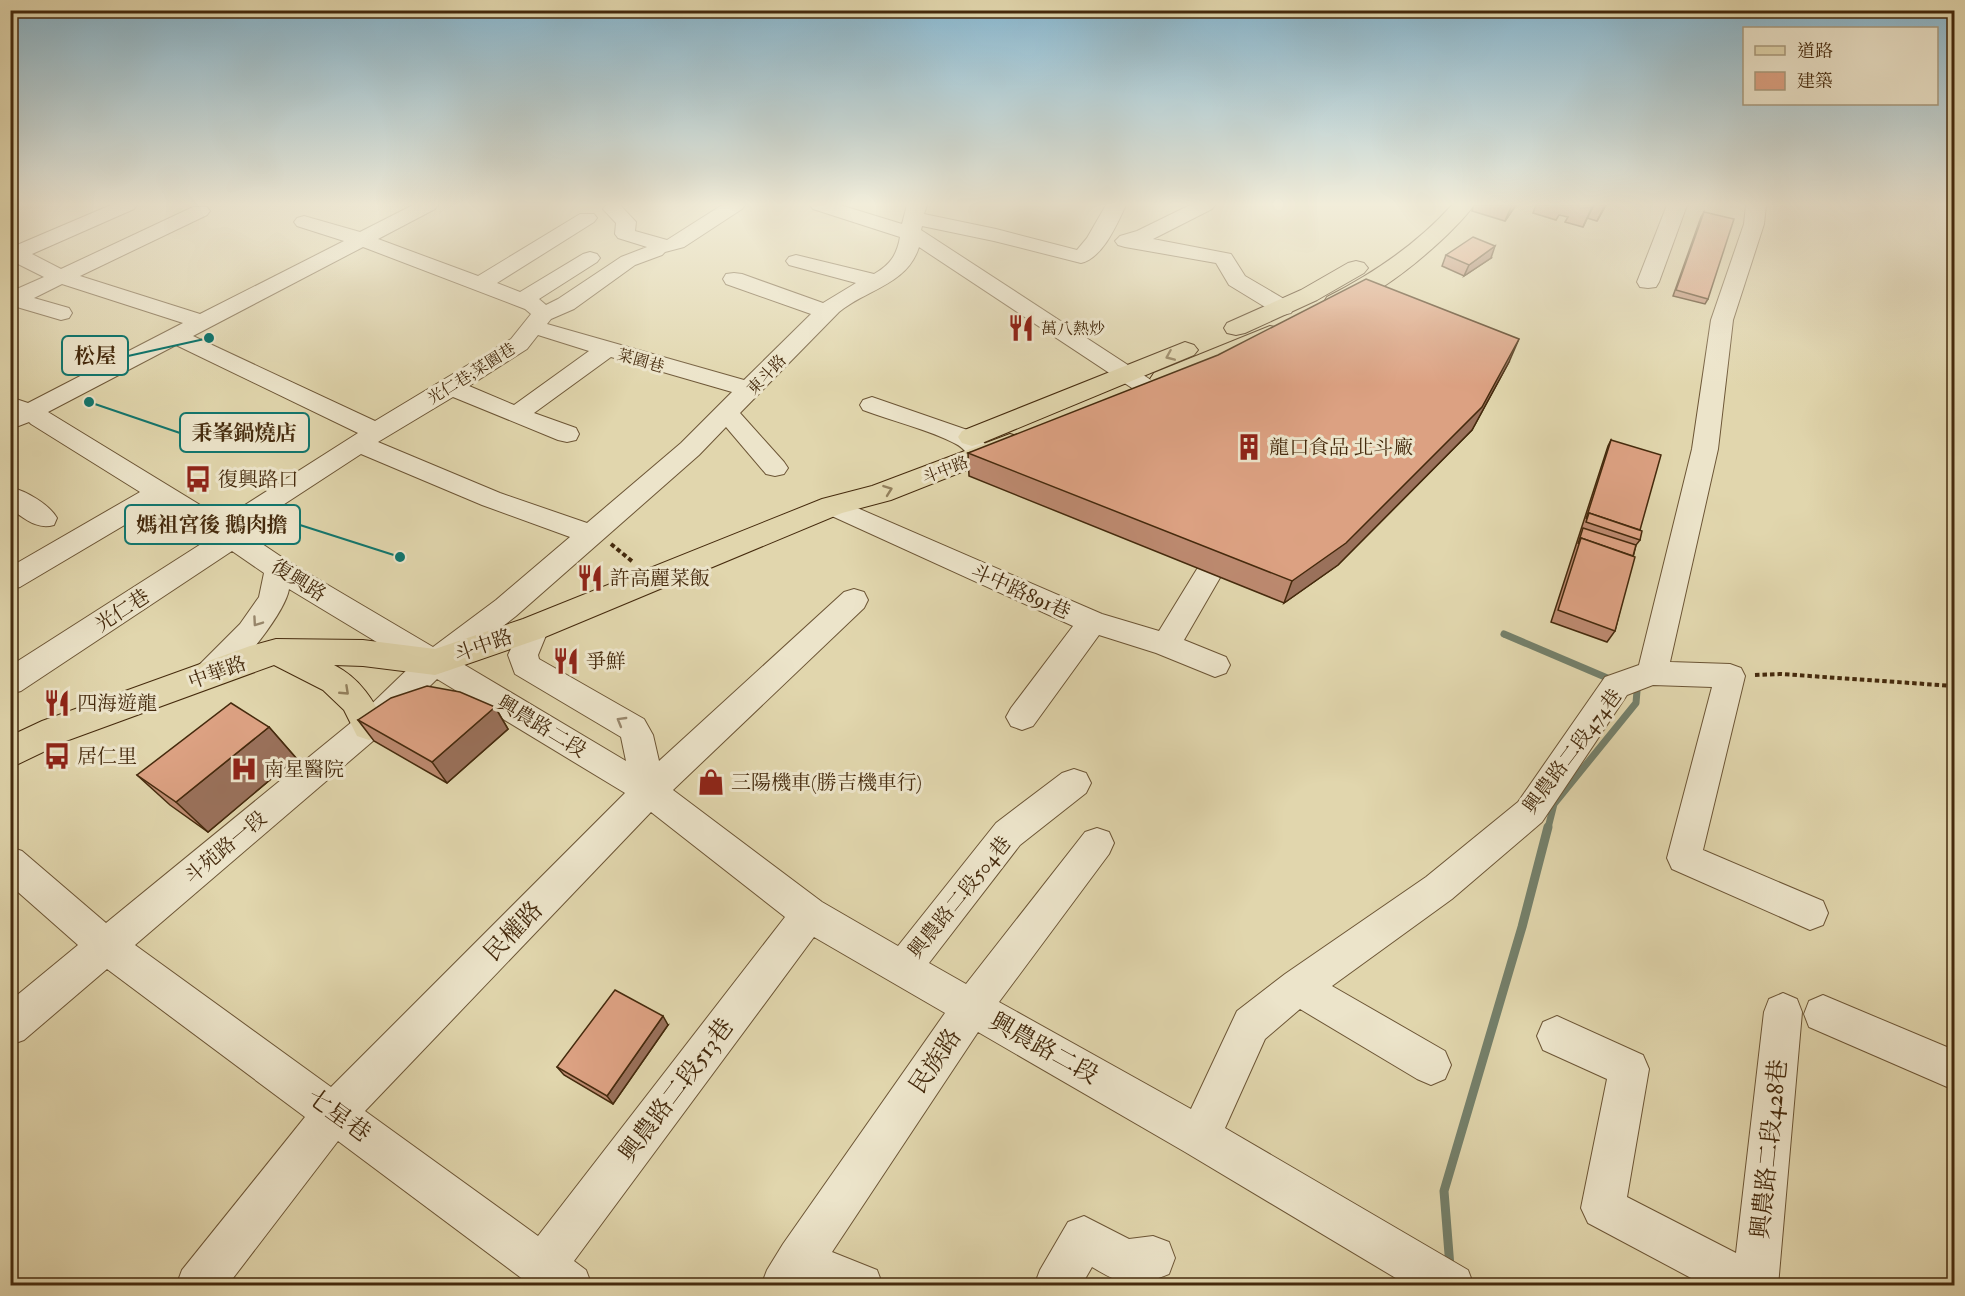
<svg xmlns="http://www.w3.org/2000/svg" width="1965" height="1296" viewBox="0 0 1965 1296" font-family="'IM FELL Double Pica','Noto Serif TC',serif">
<style>
.lines{fill:none;stroke-linecap:round;stroke-linejoin:round}
.stream-far1{stroke:#74806b;stroke-width:7}
.stream{stroke:#74806b;stroke-width:9}
.minor-casing{stroke:#6c5535;stroke-width:2}
.major-casing{stroke:#452a0d;stroke-width:2}
.path{stroke:#452a0d;stroke-width:4;stroke-dasharray:4.5 3;stroke-linecap:butt}
.minor{fill:#ece4ca;fill-rule:evenodd}
.major{fill:#e1d6ad;fill-rule:evenodd}
.wall{fill:#bd8a70;stroke:#452a0d;stroke-width:1.5}
.shaded-wall{fill:#9a715b;stroke:#452a0d;stroke-width:1.5}
.building{fill:#dca182;stroke:#452a0d;stroke-width:1.5}
.oneway{stroke:#93805d}
.oneway2{stroke:#98876c}
.labels{text-anchor:middle;stroke-width:6;stroke-linejoin:round;paint-order:stroke}
.far-poi-label{font-size:16px;fill:#452a0d;stroke:#ece4ca;text-anchor:start}
.far-street-label{font-size:16px;fill:#452a0d;stroke:#ece4ca}
.poi-label{font-size:20px;fill:#452a0d;stroke:#ece4ca;text-anchor:start}
.street-label{font-size:20px;fill:#452a0d;stroke:#ece4ca}
.near-street-label{font-size:24px;fill:#452a0d;stroke:#ece4ca}
.leader{fill:none;stroke:#0f766e;stroke-width:2}
.callout-dot{fill:#0f766e;stroke:#ece4ca;stroke-width:2}
.callout{fill:#ece4ca;stroke:#0f766e;stroke-width:2}
.callout-label{font-size:21px;text-anchor:middle;font-weight:bold;fill:#452a0d}
</style>
<rect width="100%" height="100%" fill="#e1d6ad"/>
<filter id="stains"><feTurbulence type="fractalNoise" baseFrequency=".00333" numOctaves="4"/><feColorMatrix values="0 0 0 0 .2 0 0 0 0 .09 0 0 0 0 .02 0 0 0 .5 -.17"/></filter>
<radialGradient id="worn" r=".72"><stop offset=".6" stop-color="#630" stop-opacity="0"/><stop offset="1" stop-color="#630" stop-opacity=".3"/></radialGradient>
<g class="lines">
<g class="stream-far1">
<polyline points="1504,634 1612,680"/>
<polyline points="1548,828 1554,804 1636,703 1637,691 1631,688"/>
</g>
<polyline class="stream" points="1450,1267 1444,1191 1522,927 1548,827"/>
<defs>
<g id="minor">
<path d="M111 205H137L134 209 32 254 61 269 193 207H207L210 211 207 215 80 276 200 314 344 241 297 226 294 222 297 218 304 216 360 232 413 205H438L435 209 378 239 478 276 580 214H594L597 218 594 222 497 283 520 292 583 254 590 252 597 254 600 258 597 262 539 299 546 305 558 299 621 257 647 247 618 238 615 234 616 223 603 209 606 205H620L636 222 635 231 667 240 722 205H745L742 209 684 247 665 252 662 255 635 265 574 309 551 319 547 324 744 380 811 314 726 284 723 279 726 274 734 273 742 274 823 303 856 283 789 265 786 261 789 257 796 255 874 274C890 265 897 255 900 237L813 209 810 205H840L902 224 907 205H927L924 214 996 229 1077 250 1087 238 1106 205H1126C1117 224 1103 258 1081 263L994 241 922 226 921 230 1154 382 1158 387 1154 392 1146 394 1138 392 919 247C907 285 867 289 839 312L740 413 784 462 788 468 784 474 775 476 766 474 726 427 699 455 516 616 458 661 626 761 621 737 515 674 508 655 524 620 534 617 544 620 549 628 538 655 539 659 644 719 653 735 659 761 844 592 854 589 864 592 868 600 864 608 673 790 822 902 898 946 996 823 1062 773 1074 769 1086 773 1091 783 1086 793 1020 845 929 963 966 984 1085 832 1097 828 1109 832 1114 843 1109 854 999 1002 1191 1109 1237 1011 1285 974 1426 877 1518 802 1605 677 1639 665 1692 449 1711 320 1744 224 1746 205H1766L1764 224 1733 320 1718 449 1670 662 1730 664 1741 668 1745 676 1703 850 1823 901 1828 913 1823 925 1810 930 1672 869 1667 858 1712 687 1653 685 1627 695 1542 822 1452 899 1332 986 1445 1051 1451 1065 1445 1079 1431 1085 1417 1079 1300 1009 1265 1039 1225 1128 1468 1270 1474 1286H1409L1185 1152 978 1032 832 1252 877 1270 883 1286H761L767 1270 783 1244 945 1013 814 937 574 1261 586 1270 592 1286H532L338 1141 227 1286H176L182 1270 305 1117 107 969 24 1040 10 1045V1001L78 945 10 885V847L22 851 106 923 358 717 413 664 289 589C285 613 240 668 220 683 212 688 205 686 197 683L193 675 197 667 240 624 259 597 264 573 232 551 21 691 10 694V666L212 537 160 504 20 587 10 590V567L140 492 31 424 29 422 16 427 10 425V397L28 403 183 323 62 284 34 298 69 308 72 313 69 318 61 320 10 305V292L44 277 10 260V248ZM363 247 525 309 531 314 511 339 375 421 193 336ZM538 335 589 351 514 405 469 386 527 349ZM176 345 358 433 223 519 48 412ZM611 357 732 392 681 443 587 523 500 493 378 442 453 397 558 440 567 442 576 440 579 434 576 428 534 413ZM361 454 482 505 570 537 496 600 433 647 289 562 243 531ZM437 679 625 793 331 1087 135 945 380 735ZM651 812 785 917 538 1236 365 1111Z"/>
<polygon points="1190,205 1215,205 1212,209 1153,239 1231,254 1245,276 1291,303 1294,308 1291,313 1283,315 1275,313 1229,285 1216,263 1125,247 1118,245 1115,241 1120,236 1137,231"/>
<polygon points="1667,205 1687,205 1659,282 1656,287 1648,288 1640,287 1637,282"/>
<path d="M872 397 976 433 994 455 990 461C967 467 972 452 956 444 930 430 892 421 863 410L860 405 863 400Z"/>
<path d="M10 487C26 491 49 504 57 518L54 525C36 530 25 518 10 509Z"/>
<polygon points="832,497 1102,614 1159,631 1197,569 1207,566 1217,569 1221,576 1184,640 1226,657 1230,665 1226,673 1215,677 1156,653 1099,635 1033,726 1022,730 1011,726 1006,717 1011,708 1073,626 823,512 819,506 823,500"/>
<polygon points="1783,993 1797,999 1802,1012 1778,1286 1706,1286 1588,1223 1581,1208 1607,1079 1543,1050 1537,1036 1543,1022 1557,1016 1643,1055 1649,1069 1627,1197 1736,1253 1764,1012 1769,999"/>
<polygon points="1823,995 1954,1050 1954,1090 1809,1027 1804,1014 1809,1001"/>
<path d="M1084 1216 1129 1239 1153 1236 1169 1242 1175 1258 1169 1274C1134 1288 1123 1286 1092 1267L1081 1286H1034L1040 1270 1068 1222Z"/>
</g>
<g id="major">
<path d="M1452 205H1474C1454 234 1362 316 1327 307L1324 302 1327 297C1374 273 1417 244 1452 205Z"/>
<polygon points="1356,261 1364,263 1368,268 1364,273 1317,300 1245,333 1236,335 1227,333 1224,328 1227,323 1301,290 1348,263"/>
<polygon points="1270,326 1279,328 1282,333 1279,338 1172,385 1163,387 1154,385 1150,379 1154,373"/>
<polygon points="1185,342 1194,345 1198,350 1194,355 982,443 972,446 962,443 958,437 962,431"/>
<path d="M1010 434 1020 437 1024 443 1020 449 891 500 842 513 545 637 447 671 435 675 363 666 334 665C361 679 373 700 387 726L381 736 369 740 357 736 344 710 323 690 274 665 66 741 10 768V736L42 721 250 646 276 639 363 640 435 649 523 619 822 499 872 486Z"/>
</g>
</defs>
<use href="#minor" class="minor-casing"/>
<use href="#major" class="major-casing"/>
<g class="path">
<polyline points="611,544 633,562"/>
<polyline points="1755,675 1781,674 1954,686"/>
</g>
<use href="#minor" class="minor"/>
<use href="#major" class="major"/>
</g>
<g class="wall">
<polygon points="1474,205 1516,205 1505,221 1472,211"/>
<polygon points="1536,205 1606,205 1597,221 1587,218 1583,227 1565,222 1568,217 1559,215 1556,220 1533,213"/>
<polygon points="1704,212 1708,299 1705,304 1673,296 1701,217"/>
<polygon points="1446,255 1491,258 1464,276 1442,266"/>
<polygon points="1509,362 1472,430 1338,565 1284,603 969,476 968,453"/>
<polygon points="1611,440 1640,530 1640,540 1636,545 1615,631 1607,642 1551,622 1608,446"/>
<polygon points="495,707 508,729 447,783 374,741 358,720"/>
<polygon points="269,727 296,758 208,832 170,805 137,775"/>
<polygon points="668,1025 613,1104 564,1075 557,1067"/>
</g>
<g class="shaded-wall">
<polygon points="1512,205 1516,205 1505,221"/>
<polygon points="1593,205 1594,205 1583,227"/>
<polygon points="1605,205 1606,205 1597,221"/>
<polygon points="1495,246 1491,258 1464,276 1469,265"/>
<polygon points="1519,339 1509,362 1472,430 1338,565 1284,603 1292,581"/>
<polygon points="495,707 508,729 447,783 432,762"/>
<polygon points="269,727 296,758 208,832 176,802"/>
<polygon points="663,1016 668,1025 613,1104 607,1096"/>
</g>
<g class="building">
<polygon points="1704,212 1734,219 1708,299 1676,290"/>
<polygon points="1473,237 1495,246 1469,265 1446,255"/>
<polygon points="1366,279 1519,339 1482,407 1346,543 1292,581 968,453 1218,355"/>
<polygon points="1611,440 1661,455 1640,530 1589,513 1586,519"/>
<polygon points="1589,513 1642,531 1640,540 1586,522"/>
<polygon points="1583,528 1636,545 1633,556 1581,538 1578,544"/>
<polygon points="1581,538 1635,557 1615,631 1558,610"/>
<polygon points="427,686 460,692 495,707 432,762 358,720 391,698"/>
<polygon points="231,703 269,727 176,802 137,775"/>
<polygon points="615,990 663,1016 607,1096 557,1067"/>
</g>
<defs><path id="oneway-chevron" d="M-2-3.5L2.5 0L-2 3.5" fill="none" stroke-width="1.6" stroke-linecap="round" stroke-linejoin="round" transform="scale(1.5)"/></defs>
<g class="oneway">
<use href="#oneway-chevron" transform="translate(1170 356) rotate(157)"/>
<use href="#oneway-chevron" transform="translate(888 490) rotate(-20)"/>
<use href="#oneway-chevron" transform="translate(345 691) rotate(43)"/>
</g>
<g class="oneway2">
<use href="#oneway-chevron" transform="translate(257 622) rotate(125)"/>
<use href="#oneway-chevron" transform="translate(621 721) rotate(-150)"/>
</g>
<linearGradient id="sky" x2="0" y2="1"><stop stop-color="#86b6cf"/><stop offset="0.53" stop-color="#f2edda"/><stop offset="1" stop-color="#f2edda" stop-opacity="0"/></linearGradient>
<rect width="1965" height="386" fill="url(#sky)"/>
<defs>
<symbol id="restaurant-bare" viewBox="-9 -9 18 18"><path d="M-5-6h1v4h1v-4h1v4h1v-4h1v5L-1.5 .5V6h-2V.5L-5-1ZM5-6V6H3V1.5H1.5Q1.5-4 5-6Z" fill="#8f2418" stroke="#ece4ca" stroke-width="2.5" paint-order="stroke"/></symbol>
<symbol id="building-bare" viewBox="-9 -9 18 18"><path d="M-4-6H4V6H1V3H-1V6H-4ZM-2.5-4.3h1.7v1.8h-1.7ZM.8-4.3h1.7v1.8H.8ZM-2.5-1h1.7V.8h-1.7ZM.8-1h1.7V.8H.8Z" fill="#8f2418" stroke="#ece4ca" stroke-width="2.5" paint-order="stroke"/></symbol>
<symbol id="bus-bare" viewBox="-9 -9 18 18"><path d="M-5-6H5V4H4V6H2V4H-2V6H-4V4H-5ZM-3.5-4V0h7V-4ZM-3.5 1.2v1.5H-2V1.2ZM2 1.2v1.5H3.5V1.2Z" fill="#8f2418" stroke="#ece4ca" stroke-width="2.5" paint-order="stroke"/></symbol>
<symbol id="hospital-bare" viewBox="-9 -9 18 18"><path d="M-5-5h3v3.5h4V-5h3V5h-3V1.5h-4V5h-3Z" fill="#8f2418" stroke="#ece4ca" stroke-width="2.5" paint-order="stroke"/></symbol>
<symbol id="shop-bare" viewBox="-9 -9 18 18"><path d="M-5-2.5h2.3a2.7 3.5 0 0 1 5.4 0H5L5.5 6h-11ZM-1.5-2.5h3a1.5 2.3 0 0 0-3 0Z" fill="#8f2418" stroke="#ece4ca" stroke-width="2.5" paint-order="stroke"/></symbol>
</defs>
<g fill-rule="evenodd">
<use href="#restaurant-bare" x="1002" y="309" width="38" height="38"/>
<use href="#building-bare" x="1230" y="428" width="38" height="38"/>
<use href="#bus-bare" x="179" y="460" width="38" height="38"/>
<use href="#restaurant-bare" x="571" y="559" width="38" height="38"/>
<use href="#restaurant-bare" x="547" y="642" width="38" height="38"/>
<use href="#restaurant-bare" x="38" y="684" width="38" height="38"/>
<use href="#bus-bare" x="38" y="737" width="38" height="38"/>
<use href="#hospital-bare" x="225" y="750" width="38" height="38"/>
<use href="#shop-bare" x="692" y="763" width="38" height="38"/>
</g>
<g class="labels">
<g class="far-poi-label">
<text x="1041" y="334">萬八熱炒</text>
</g>
<g class="far-street-label">
<text transform="translate(641 360) rotate(16)" y="6">菜園巷</text>
<text transform="translate(471 373) rotate(-32)" y="6">光仁巷;菜園巷</text>
<text transform="translate(766 374) rotate(-46)" y="6">東斗路</text>
<text transform="translate(945 469) rotate(-21)" y="6">斗中路</text>
</g>
<g class="poi-label">
<text x="1269" y="454">龍口食品 北斗廠</text>
<text x="218" y="486">復興路口</text>
<text x="610" y="585">許高麗菜飯</text>
<text x="586" y="668">爭鮮</text>
<text x="77" y="710">四海遊龍</text>
<text x="77" y="763">居仁里</text>
<text x="264" y="776">南星醫院</text>
<text x="731" y="789">三陽機車(勝吉機車行)</text>
</g>
<g class="street-label">
<text transform="translate(299 580) rotate(32)" y="7">復興路</text>
<text transform="translate(1021 591) rotate(24)" y="7">斗中路891巷</text>
<text transform="translate(122 610) rotate(-33)" y="7">光仁巷</text>
<text transform="translate(483 645) rotate(-19)" y="7">斗中路</text>
<text transform="translate(217 672) rotate(-20)" y="7">中華路</text>
<text transform="translate(542 726) rotate(31)" y="7">興農路二段</text>
<text transform="translate(1572 751) rotate(-53)" y="7">興農路二段474巷</text>
<text transform="translate(225 847) rotate(-40)" y="7">斗苑路一段</text>
<text transform="translate(959 897) rotate(-51)" y="7">興農路二段504巷</text>
</g>
<g class="near-street-label">
<text transform="translate(513 931) rotate(-46)" y="8">民權路</text>
<text transform="translate(1044 1048) rotate(29)" y="8">興農路二段</text>
<text transform="translate(935 1061) rotate(-56)" y="8">民族路</text>
<text transform="translate(676 1090) rotate(-53)" y="8">興農路二段513巷</text>
<text transform="translate(339 1115) rotate(36)" y="8">七星巷</text>
<text transform="translate(1769 1149) rotate(-84)" y="8">興農路二段428巷</text>
</g>
</g>
<path class="leader" d="M209 338L128 356M89 402L180 433M400 557L300 525"/>
<g class="callout-dot">
<circle cx="209" cy="338" r="6"/>
<circle cx="89" cy="402" r="6"/>
<circle cx="400" cy="557" r="6"/>
</g>
<g class="callout">
<rect x="62" y="336" width="66" height="39" rx="6"/>
<rect x="180" y="413" width="129" height="39" rx="6"/>
<rect x="125" y="505" width="175" height="39" rx="6"/>
</g>
<g class="callout-label">
<text x="95" y="363">松屋</text>
<text x="244" y="440">秉峯鍋燒店</text>
<text x="212" y="532">媽祖宮後 鵝肉擔</text>
</g>
<rect width="1965" height="1296" fill="none" stroke="#e1d6ad" stroke-width="36"/>
<rect x="12" y="12" width="1941" height="1272" fill="none" stroke="#452a0d" stroke-width="3"/>
<rect x="18" y="18" width="1929" height="1260" fill="none" stroke="#452a0d" stroke-width="1.5"/>
<rect x="1743" y="27" width="195" height="78" fill="#ece4ca" stroke="#a99a7e" stroke-width="1.5"/>
<rect x="1755" y="46" width="30" height="9" fill="#e1d6ad" stroke="#a99a7e" stroke-width="1.5"/>
<text x="1797" y="57" font-size="18" fill="#452a0d">道路</text>
<rect x="1755" y="72" width="30" height="18" fill="#dca182" stroke="#a99a7e" stroke-width="1.5"/>
<text x="1797" y="87" font-size="18" fill="#452a0d">建築</text>
<rect width="100%" height="100%" filter="url(#stains)"/>
<rect width="100%" height="100%" fill="url(#worn)"/>
</svg>
